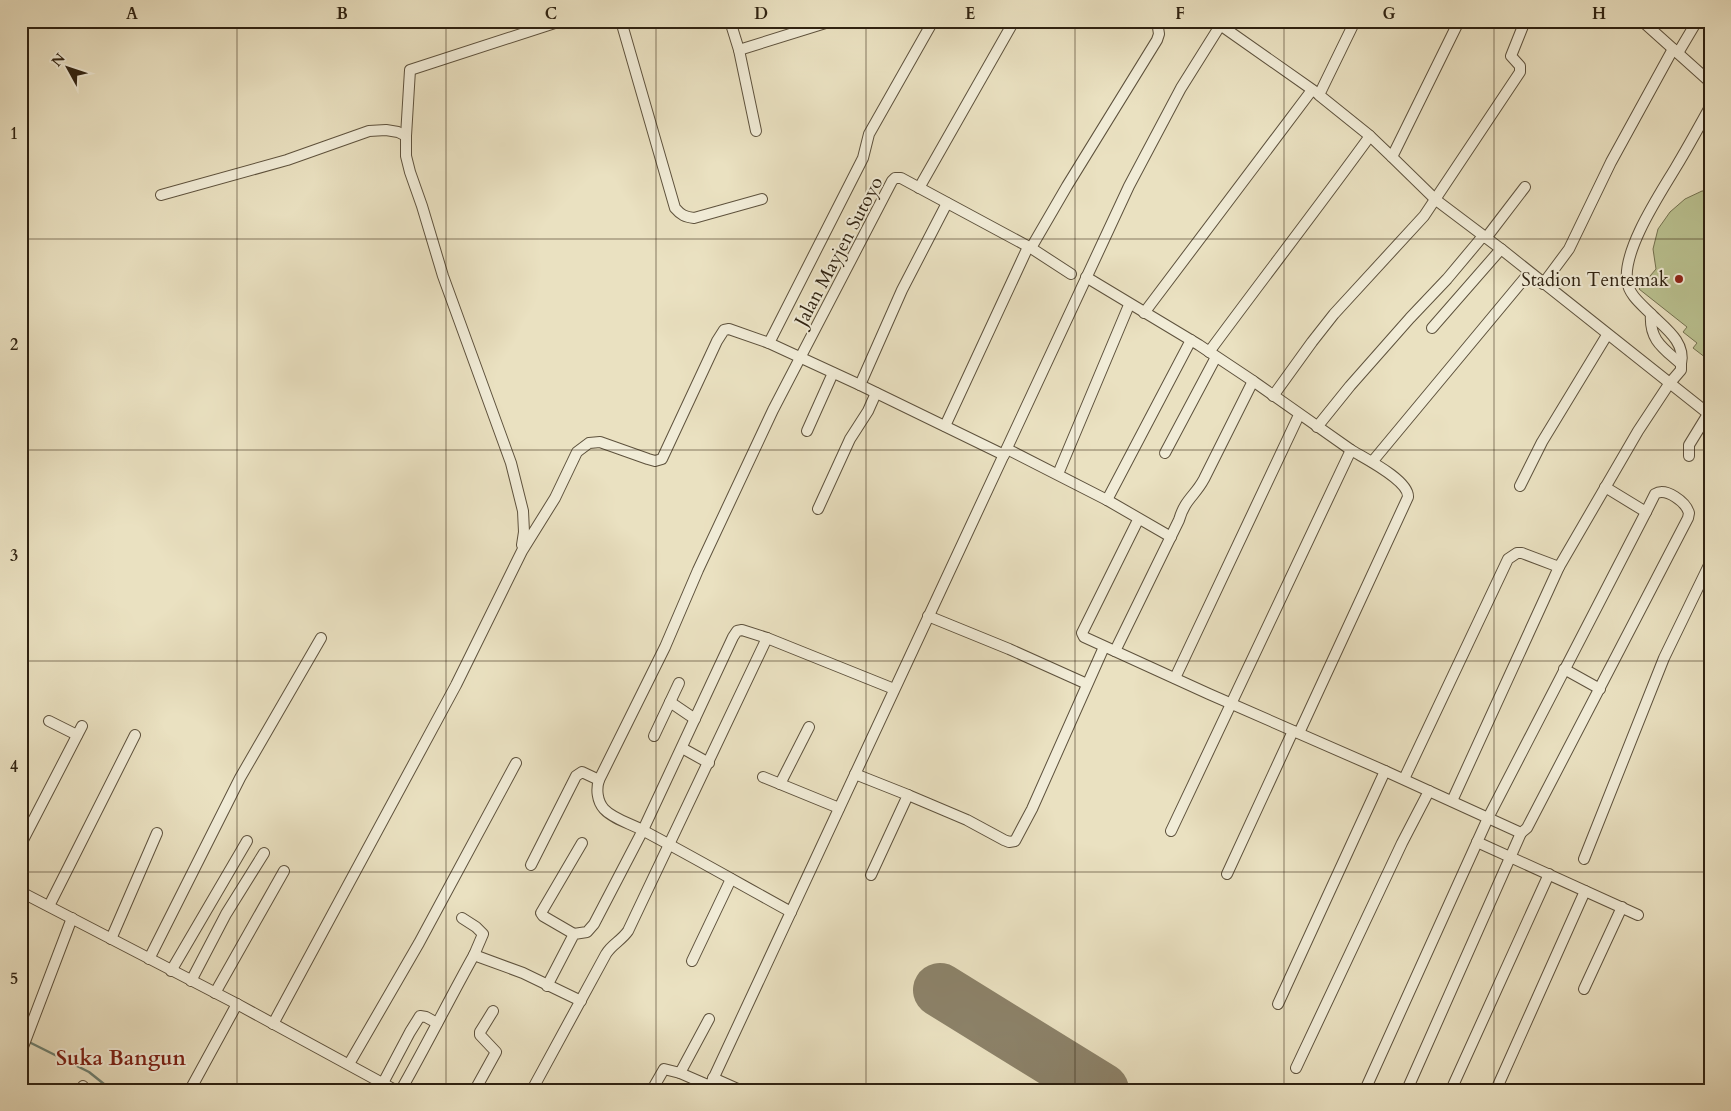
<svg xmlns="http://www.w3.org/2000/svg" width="1731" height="1111" viewBox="0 0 1731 1111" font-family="Cardo,serif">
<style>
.garden{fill:#bac291;stroke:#747251}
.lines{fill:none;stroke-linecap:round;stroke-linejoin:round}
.stream{stroke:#6e8072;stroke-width:2.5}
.runway{stroke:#8c8269;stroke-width:54}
.minor-casing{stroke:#5e523d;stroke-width:12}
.minor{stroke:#f1ecd7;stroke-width:10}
.grid{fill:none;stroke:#2f2211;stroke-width:1;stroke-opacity:0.55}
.poi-dot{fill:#8f2418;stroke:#f1ecd7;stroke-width:2}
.labels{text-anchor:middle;stroke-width:4;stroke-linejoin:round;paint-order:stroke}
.street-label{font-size:19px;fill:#2f2211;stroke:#f1ecd7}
.poi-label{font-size:19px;fill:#2f2211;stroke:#f1ecd7;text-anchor:end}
.quarter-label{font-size:21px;font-weight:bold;fill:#7a1f14;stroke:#f1ecd7}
.neatline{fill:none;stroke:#2f2211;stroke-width:2}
.grid-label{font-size:16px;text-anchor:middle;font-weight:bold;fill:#2f2211}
</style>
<rect width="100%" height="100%" fill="#eae1c1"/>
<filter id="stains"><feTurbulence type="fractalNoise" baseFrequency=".004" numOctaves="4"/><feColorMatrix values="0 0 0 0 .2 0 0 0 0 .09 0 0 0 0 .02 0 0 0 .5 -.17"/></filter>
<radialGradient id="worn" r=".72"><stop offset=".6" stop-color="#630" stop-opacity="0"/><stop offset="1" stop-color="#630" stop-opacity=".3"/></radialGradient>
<polygon class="garden" points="1702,191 1710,191 1710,361 1693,348 1697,343 1683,332 1687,327 1639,289 1656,269 1653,249 1658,229 1670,212 1685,199"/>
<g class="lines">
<polyline class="stream" points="27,1041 89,1072 104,1084 114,1090"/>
<polyline class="runway" points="940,990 1102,1090"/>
<defs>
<g id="minor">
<path d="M621 21 675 208C681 215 685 217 694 218L762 199"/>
<polyline points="730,21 739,50 756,131"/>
<polyline points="1355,21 1319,95 1370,136 1392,157 1459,21"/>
<polyline points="1642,21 1710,82"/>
<polyline points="1216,22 1317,93"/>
<polyline points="739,50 832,21"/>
<polyline points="1678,53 1697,21"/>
<polyline points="1392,157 1436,200 1501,249 1710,415"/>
<polyline points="919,188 1014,21"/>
<polyline points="161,195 287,160 369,131 386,130 398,132 406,136"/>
<polyline points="1486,238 1525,187"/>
<polyline points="1031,248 1067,186 1157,40 1159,34 1157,21"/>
<polyline points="1086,277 1199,345 1253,381 1351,450"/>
<polyline points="1543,284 1569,249 1611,162 1673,49"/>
<polyline points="1144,313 1312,90"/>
<path d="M1651 314C1665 328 1686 342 1681 364"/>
<polyline points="1432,328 1501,249"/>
<polyline points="769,343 863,158 869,134 933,21"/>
<path d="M1209 352C1262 280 1317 209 1370 136"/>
<polyline points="860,385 902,290 947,203"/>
<polyline points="1273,396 1312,342 1334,314 1424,216 1520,72 1520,66 1511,56 1525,21"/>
<polyline points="945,426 1028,247"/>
<polyline points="1317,427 1350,386 1410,318 1447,279 1483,236"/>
<polyline points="807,431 833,373"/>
<polyline points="1007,449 1107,500 1171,537"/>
<polyline points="1165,453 1216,357"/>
<polyline points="1689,456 1689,445 1708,414"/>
<polyline points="1372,462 1529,273"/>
<polyline points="1058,474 1129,305"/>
<polyline points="1520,486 1542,442 1607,335"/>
<polyline points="1107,500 1191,340"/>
<polyline points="818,509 850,439 868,411 876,393"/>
<path d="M1138 520 1082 633 1084 637 1209 694 1385 771 1521 833 1527 828 1688 518 1689 513C1686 502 1666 487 1655 494L1646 512"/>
<polyline points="522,545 524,532 523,511 511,463 443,276 422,206 410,172 406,156 406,136 410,70 561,21"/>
<polyline points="928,616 1009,649 1087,684"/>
<path d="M1115 651 1179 520C1185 499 1195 496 1204 479L1253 381"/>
<polyline points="1564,669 1600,689"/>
<polyline points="1175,678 1299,415"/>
<polyline points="670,702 695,719"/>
<polyline points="49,721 77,735"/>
<polyline points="654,736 679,683"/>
<polyline points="682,748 709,763"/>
<polyline points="855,774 908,795 871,875"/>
<polyline points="763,777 839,808"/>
<polyline points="1404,779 1508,559 1517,553 1522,553 1559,567"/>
<polyline points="780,784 809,727"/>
<polyline points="908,795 967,820 1004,840 1009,842 1015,841 1032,809 1104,647"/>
<path d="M1452 801 1559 567 1638 431 1669 384 1681 370V364C1663 348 1649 340 1651 314 1641 304 1629 295 1627 281 1623 249 1660 194 1676 167 1688 147 1699 127 1710 107"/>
<path d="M1171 831 1351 450C1364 458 1409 480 1408 497L1299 733"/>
<polyline points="1477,842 1638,915"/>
<polyline points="21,844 82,726"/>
<polyline points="1584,859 1664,658 1710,563"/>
<polyline points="531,865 576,776 582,772 599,780"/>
<polyline points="1227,874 1293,731"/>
<polyline points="21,892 237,1004 395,1090"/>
<polyline points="49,906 135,735"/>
<path d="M791 912C742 885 693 857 644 831 632 824 613 819 604 809 597 801 596 789 599 780L665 647 698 570 773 410 892 181 895 178H901L1031 248 1071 274"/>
<polyline points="462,918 476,927 483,934 474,955"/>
<polyline points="574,934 543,916 541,913 582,843"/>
<polyline points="111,939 157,833"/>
<polyline points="149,959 240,778 321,638"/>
<polyline points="692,961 731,879"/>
<polyline points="171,971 247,841"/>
<polyline points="191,981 226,914 264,853"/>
<polyline points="547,986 574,934 587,932 594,924 643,830 733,637 737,631 742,630 767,638 894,689"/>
<polyline points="1584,989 1622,907"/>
<polyline points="215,993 284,871"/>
<polyline points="1278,1004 1385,771"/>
<polyline points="273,1024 456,685 522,551 555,498 577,452 589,443 600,442 648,459 655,461 662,459 717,341 724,330 729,329 769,343 860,385 1004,455"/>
<polyline points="21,1052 72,918"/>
<polyline points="349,1064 419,943 516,763"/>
<polyline points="1296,1068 1402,843 1429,791"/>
<polyline points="680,1073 710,1086"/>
<polyline points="713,1078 740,1090"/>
<polyline points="383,1083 410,1032 420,1016 426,1017 437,1023"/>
<polyline points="81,1090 83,1086"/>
<polyline points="190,1090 237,1004"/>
<path d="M401 1090C426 1046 449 1000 474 955L523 973 581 1001"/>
<polyline points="475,1090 496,1052 480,1035 480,1032 493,1011"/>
<path d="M532 1090 606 954C612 944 621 941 628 931L767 638"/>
<polyline points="652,1090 664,1069 680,1073 709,1019"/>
<polyline points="708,1090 1129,186 1181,88 1223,21"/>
<polyline points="1365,1090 1488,818 1646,512 1605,487"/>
<polyline points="1407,1090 1521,833"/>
<polyline points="1451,1090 1549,874"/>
<polyline points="1496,1090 1585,891"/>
</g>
</defs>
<use href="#minor" class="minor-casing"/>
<use href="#minor" class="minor"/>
</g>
<path class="grid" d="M237 21V1090M446 21V1090M656 21V1090M866 21V1090M1075 21V1090M1284 21V1090M1494 21V1090M21 239H1710M21 450H1710M21 661H1710M21 872H1710"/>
<circle class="poi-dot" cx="1679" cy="279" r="5"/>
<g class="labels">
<g class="street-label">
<text transform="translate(838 251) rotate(-62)" y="7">Jalan Mayjen Sutoyo</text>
</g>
<g class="poi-label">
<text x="1669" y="286">Stadion Tentemak</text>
</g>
<g class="quarter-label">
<text x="121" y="1065">Suka Bangun</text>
</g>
</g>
<rect width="1731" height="1111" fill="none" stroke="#eae1c1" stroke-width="55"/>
<g transform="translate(68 68) rotate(310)" stroke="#f1ecd7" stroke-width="4" paint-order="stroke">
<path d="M0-4L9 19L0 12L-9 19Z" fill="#2f2211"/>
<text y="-8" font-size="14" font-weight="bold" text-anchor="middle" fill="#2f2211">N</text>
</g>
<rect x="28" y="28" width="1676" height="1056" class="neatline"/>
<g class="grid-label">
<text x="132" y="19">A</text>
<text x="342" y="19">B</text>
<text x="551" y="19">C</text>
<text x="761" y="19">D</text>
<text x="970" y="19">E</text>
<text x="1180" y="19">F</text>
<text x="1389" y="19">G</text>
<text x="1599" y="19">H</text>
<text x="14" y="139">1</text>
<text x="14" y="350">2</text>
<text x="14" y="561">3</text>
<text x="14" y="772">4</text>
<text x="14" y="984">5</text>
</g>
<rect width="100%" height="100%" filter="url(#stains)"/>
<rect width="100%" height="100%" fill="url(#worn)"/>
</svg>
